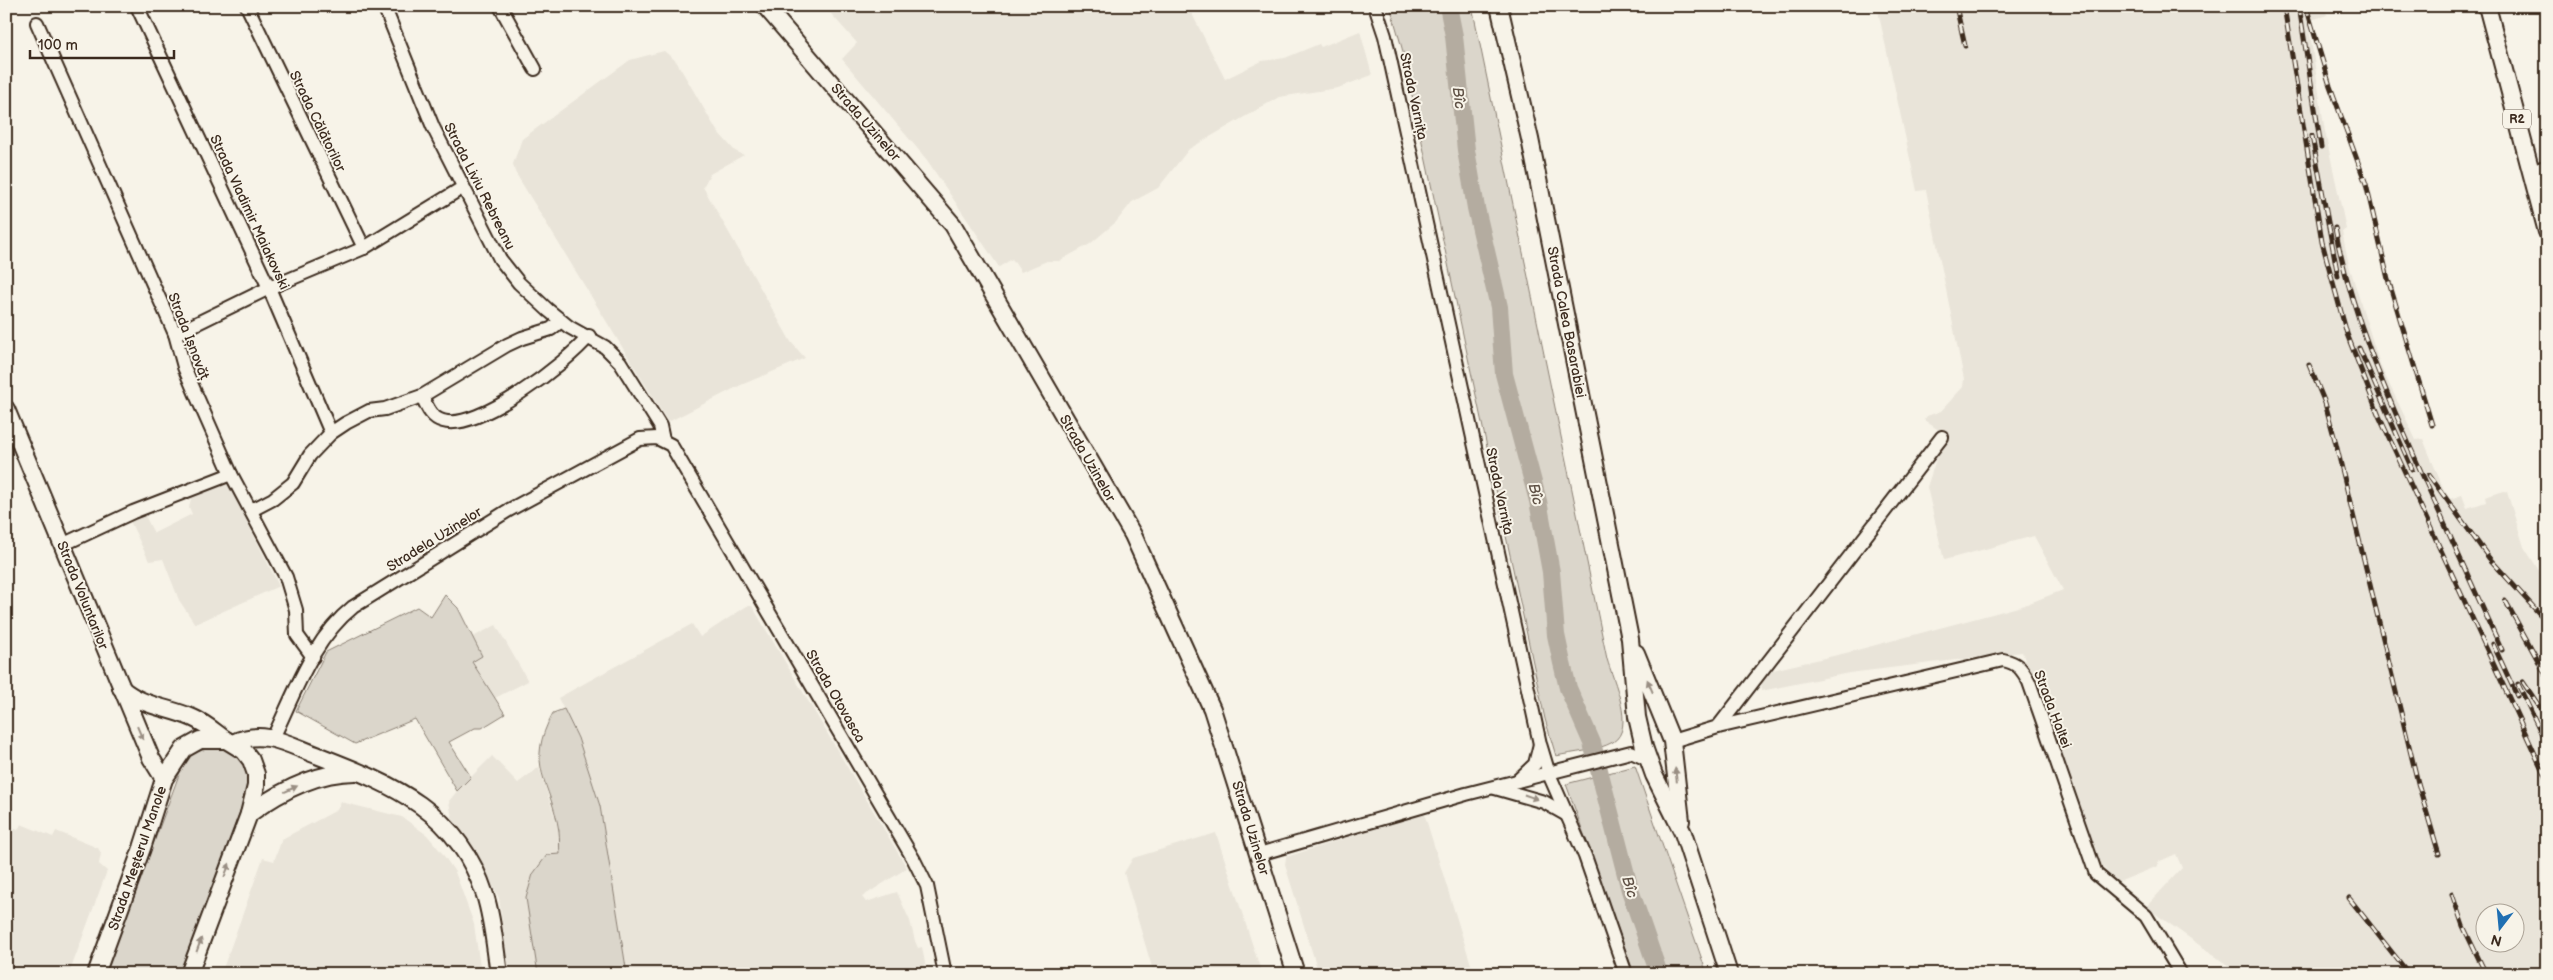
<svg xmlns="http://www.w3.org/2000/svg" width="2553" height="980" viewBox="0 0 2553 980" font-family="'Balsamiq Sans',sans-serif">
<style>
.built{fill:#e9e4d9;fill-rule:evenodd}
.green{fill:#dbd6cb;stroke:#8b8074}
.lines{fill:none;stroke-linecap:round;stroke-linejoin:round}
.river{stroke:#b4aca0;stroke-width:18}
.minor-casing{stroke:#3b2a1e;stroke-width:16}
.major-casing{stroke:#3b2a1e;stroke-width:20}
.minor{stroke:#f7f3e8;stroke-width:12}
.major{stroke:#f7f3e8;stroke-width:16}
.rail-casing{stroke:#3b2a1e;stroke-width:5}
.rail{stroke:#f7f3e8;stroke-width:3;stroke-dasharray:9;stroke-linecap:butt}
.oneway{fill:#998e83}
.labels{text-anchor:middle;stroke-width:4;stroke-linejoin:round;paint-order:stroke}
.shield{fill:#f7f3e8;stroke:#73665b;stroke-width:1}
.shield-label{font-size:12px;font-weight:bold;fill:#3b2a1e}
.street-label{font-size:14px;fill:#3b2a1e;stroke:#f7f3e8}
.water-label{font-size:15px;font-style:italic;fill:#5f5145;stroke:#f7f3e8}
</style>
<rect width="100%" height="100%" fill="#f7f3e8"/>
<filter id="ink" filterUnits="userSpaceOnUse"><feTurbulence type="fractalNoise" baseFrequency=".02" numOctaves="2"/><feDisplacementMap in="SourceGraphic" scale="10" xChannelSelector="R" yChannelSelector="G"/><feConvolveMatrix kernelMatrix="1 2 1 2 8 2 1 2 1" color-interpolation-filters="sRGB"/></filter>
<g filter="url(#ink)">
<g class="built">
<polygon points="824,6 1188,6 1225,79 1262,61 1285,58 1319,44 1321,47 1360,31 1372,75 1338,88 1279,97 1189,149 1158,188 1132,202 1116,222 1090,244 1059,261 1047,261 1021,272 1012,259 999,267 927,160 842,59 857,43"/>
<path d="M1877 6H2324L2327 15 2308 21 2325 132 2346 229 2342 232 2349 265 2380 365 2416 440 2423 439 2444 490 2450 499 2462 495 2467 508 2486 502 2485 497 2504 491 2507 492 2524 547 2547 583V974H2240L2146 907 2182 868 2176 854 2158 862V866L2116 883 2100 863 2022 652 1849 673 1761 691 1762 681 1773 670 1846 653 2022 606 2063 590 2034 536 1944 560 1927 487 1938 453 1950 438 1924 420 1927 416 1941 411 1963 387 1964 379 1926 190 1917 191ZM2486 912H2516V942H2486Z"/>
<polygon points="664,51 676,61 717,131 735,151 744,155 710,174 703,187 791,342 805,358 741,385 668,422 515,172 513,164 522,139 630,60"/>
<polygon points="228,483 279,586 195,624 179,600 163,559 149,561 130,521 144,514 154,533 192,514 189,507 192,495"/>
<polygon points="747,606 752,606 907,868 862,897 866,902 897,892 910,921 915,941 918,948 922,947 927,974 627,974 600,806 578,738 558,698 692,624 700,637"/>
<polygon points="496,625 528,681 495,698 472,662 482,656 473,637"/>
<polygon points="492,756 518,783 539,767 559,830 560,854 547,855 533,874 526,898 538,967 508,967 499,898 473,849 453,824 449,801 457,791"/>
<polygon points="341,802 402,817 427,835 442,853 455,872 474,924 481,974 221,974 263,858 274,861 282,839 337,810"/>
<polygon points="1424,813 1474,974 1319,974 1285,865 1286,857"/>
<polygon points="21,824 53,837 56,831 98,848 101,853 99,864 107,871 69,974 6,974 6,826 18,830"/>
<polygon points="1216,833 1262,974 1154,974 1124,873 1133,858"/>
</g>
<g class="green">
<path d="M1390 6H1472L1607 659C1613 680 1636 728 1613 742 1597 751 1574 752 1556 756L1545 719 1402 48Z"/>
<polygon points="445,595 458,608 482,656 472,662 505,714 482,728 475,728 449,742 471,777 457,791 415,719 355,744 296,711 326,652 417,607 431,617"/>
<path d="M564 709 578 738 600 806 627 974H538L526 898 533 874 547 855 560 854C559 846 560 838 559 831 551 781 524 766 553 713Z"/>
<path d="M220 745C246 759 252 769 245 798L180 974H105L183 764 193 753Z"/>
<polygon points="1635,766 1707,974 1634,974 1566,784"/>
</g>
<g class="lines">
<polyline class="river" points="1448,6 1454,36 1466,150 1476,208 1499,307 1504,374 1538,501 1551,572 1556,635 1562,663 1568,688 1592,743 1630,890 1659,974"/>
<defs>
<g id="minor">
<polyline points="137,6 269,288 331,433"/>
<polyline points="247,6 364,248"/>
<polyline points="384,6 433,127 500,259 519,283 548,310 569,327 605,347 620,362 660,426 663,440"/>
<polyline points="500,6 535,69"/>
<polyline points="1375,6 1385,36 1540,744 1549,774 1585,856 1626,974"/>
<polyline points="37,23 175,334 184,367 197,397 231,474 286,577 296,610 297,635 313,657"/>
<polyline points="2532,172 2547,166"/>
<polyline points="175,334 269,288 364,248 462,188"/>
<path d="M422 396C427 407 431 418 443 421 477 432 568 362 589 336"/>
<polyline points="252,510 273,499 293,483 310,455 331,433 346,423 369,411 385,409 422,396 507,345 522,338 551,329 561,321"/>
<polyline points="62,545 133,512 231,474"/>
<polyline points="1718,727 1942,437"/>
<path d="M273 738C295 693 312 640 353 607L509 510 640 439 657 438 671 445 914 860 927 886 945 974"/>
<path d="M1672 741 1718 727 2003 660C2018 663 2022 669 2029 682L2096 874 2146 916 2181 974"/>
<polyline points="1517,781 1535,764 1540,744"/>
<polyline points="1495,788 1544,802 1567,815"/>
<polyline points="1259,854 1466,794 1631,752 1649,760"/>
</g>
<g id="major">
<polyline points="765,6 953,225 1133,535 1212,709 1296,974"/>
<polyline points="1499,6 1530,139 1630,639 1637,717 1644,747 1654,775 1683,833 1729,974"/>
<polyline points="2487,6 2547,232"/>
<polyline points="6,409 151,758 164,779"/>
<polyline points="1636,653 1672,741 1681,821"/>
<path d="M121 688C143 707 168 707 193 718 205 723 216 733 226 740"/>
<path d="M233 743C264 728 289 745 319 756 394 785 458 811 485 895 493 920 495 948 499 974"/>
<path d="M249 814C279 792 317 772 355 772"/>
<polyline points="96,974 142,848 164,779 184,749 200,740 226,740 244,751 251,760 256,774 256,786 249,814 189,974"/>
</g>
</defs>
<use href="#minor" class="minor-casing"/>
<use href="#major" class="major-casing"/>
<use href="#minor" class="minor"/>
<use href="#major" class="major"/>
<defs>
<g id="rail">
<polyline points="1956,6 1965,46"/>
<polyline points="2284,6 2322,242 2347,334 2379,416 2547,780"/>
<polyline points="2299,6 2321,147"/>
<polyline points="2306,6 2330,86 2366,184 2388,279 2432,425"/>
<polyline points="2312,136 2338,276"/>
<path d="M2335 228C2351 313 2384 388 2419 467 2446 528 2474 589 2502 650"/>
<polyline points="2359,348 2412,469"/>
<polyline points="2309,365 2325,403 2335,440 2418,783 2439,854"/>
<polyline points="2429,475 2489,558 2547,622"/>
<polyline points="2505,600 2547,677"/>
<polyline points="2493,644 2517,696"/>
<polyline points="2523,682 2547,718"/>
<polyline points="2518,684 2547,745"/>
<polyline points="2452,894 2463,926 2486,974"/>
<polyline points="2349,898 2409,974"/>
</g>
</defs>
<use href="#rail" class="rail-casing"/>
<use href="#rail" class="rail"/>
</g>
<defs><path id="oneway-solid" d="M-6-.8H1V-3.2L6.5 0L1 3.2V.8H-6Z" transform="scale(1.25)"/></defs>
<g class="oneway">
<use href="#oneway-solid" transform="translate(1650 686) rotate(-113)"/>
<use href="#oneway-solid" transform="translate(140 733) rotate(67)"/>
<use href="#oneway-solid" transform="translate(1676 775) rotate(-97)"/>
<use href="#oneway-solid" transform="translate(291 789) rotate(-25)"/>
<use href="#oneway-solid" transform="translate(1531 797) rotate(19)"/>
<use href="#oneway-solid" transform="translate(227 870) rotate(-69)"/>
<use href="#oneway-solid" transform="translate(199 945) rotate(-70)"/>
</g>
</g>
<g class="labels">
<rect class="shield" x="2503" y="109.5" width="28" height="19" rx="4"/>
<g class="shield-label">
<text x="2517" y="123">R2</text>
</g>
<g class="street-label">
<text transform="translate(1414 96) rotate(78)" y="5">Strada Varnița</text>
<text transform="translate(318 121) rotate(64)" y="5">Strada Călătorilor</text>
<text transform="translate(866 122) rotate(49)" y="5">Strada Uzinelor</text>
<text transform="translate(480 186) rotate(63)" y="5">Strada Liviu Rebreanu</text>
<text transform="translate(250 212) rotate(65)" y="5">Strada Vladimir Maiakovski</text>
<text transform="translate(1567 322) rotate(79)" y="5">Strada Calea Basarabiei</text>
<text transform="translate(189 336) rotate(69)" y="5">Strada Ișnovăț</text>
<text transform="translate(1088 458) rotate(60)" y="5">Strada Uzinelor</text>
<text transform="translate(1500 491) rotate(78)" y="5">Strada Varnița</text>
<text transform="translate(434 539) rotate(-32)" y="5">Stradela Uzinelor</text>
<text transform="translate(83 595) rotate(68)" y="5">Strada Voluntarilor</text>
<text transform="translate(836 696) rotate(60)" y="5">Strada Otovasca</text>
<text transform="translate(2053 709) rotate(69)" y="5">Strada Haltei</text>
<text transform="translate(1251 828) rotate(73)" y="5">Strada Uzinelor</text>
<text transform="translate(137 858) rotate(-71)" y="5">Strada Meșterul Manole</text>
</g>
<g class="water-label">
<text transform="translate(1459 98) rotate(83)" y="5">Bîc</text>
<text transform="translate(1536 494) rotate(76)" y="5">Bîc</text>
<text transform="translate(1630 887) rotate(73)" y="5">Bîc</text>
</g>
</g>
<rect width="2553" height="980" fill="none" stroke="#f7f3e8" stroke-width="25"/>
<rect x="12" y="12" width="2528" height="955" fill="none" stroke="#3b2a1e" stroke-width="2" filter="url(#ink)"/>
<g transform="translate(2500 928) rotate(196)"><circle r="24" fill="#f7f3e8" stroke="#aca397"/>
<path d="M0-4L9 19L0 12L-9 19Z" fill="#1f6fb2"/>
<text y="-8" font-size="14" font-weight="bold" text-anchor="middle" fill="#3b2a1e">N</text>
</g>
<path d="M30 50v8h144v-8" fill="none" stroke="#3b2a1e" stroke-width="2.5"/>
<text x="38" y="50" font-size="15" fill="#3b2a1e" stroke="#f7f3e8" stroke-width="4" paint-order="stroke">100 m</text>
</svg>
